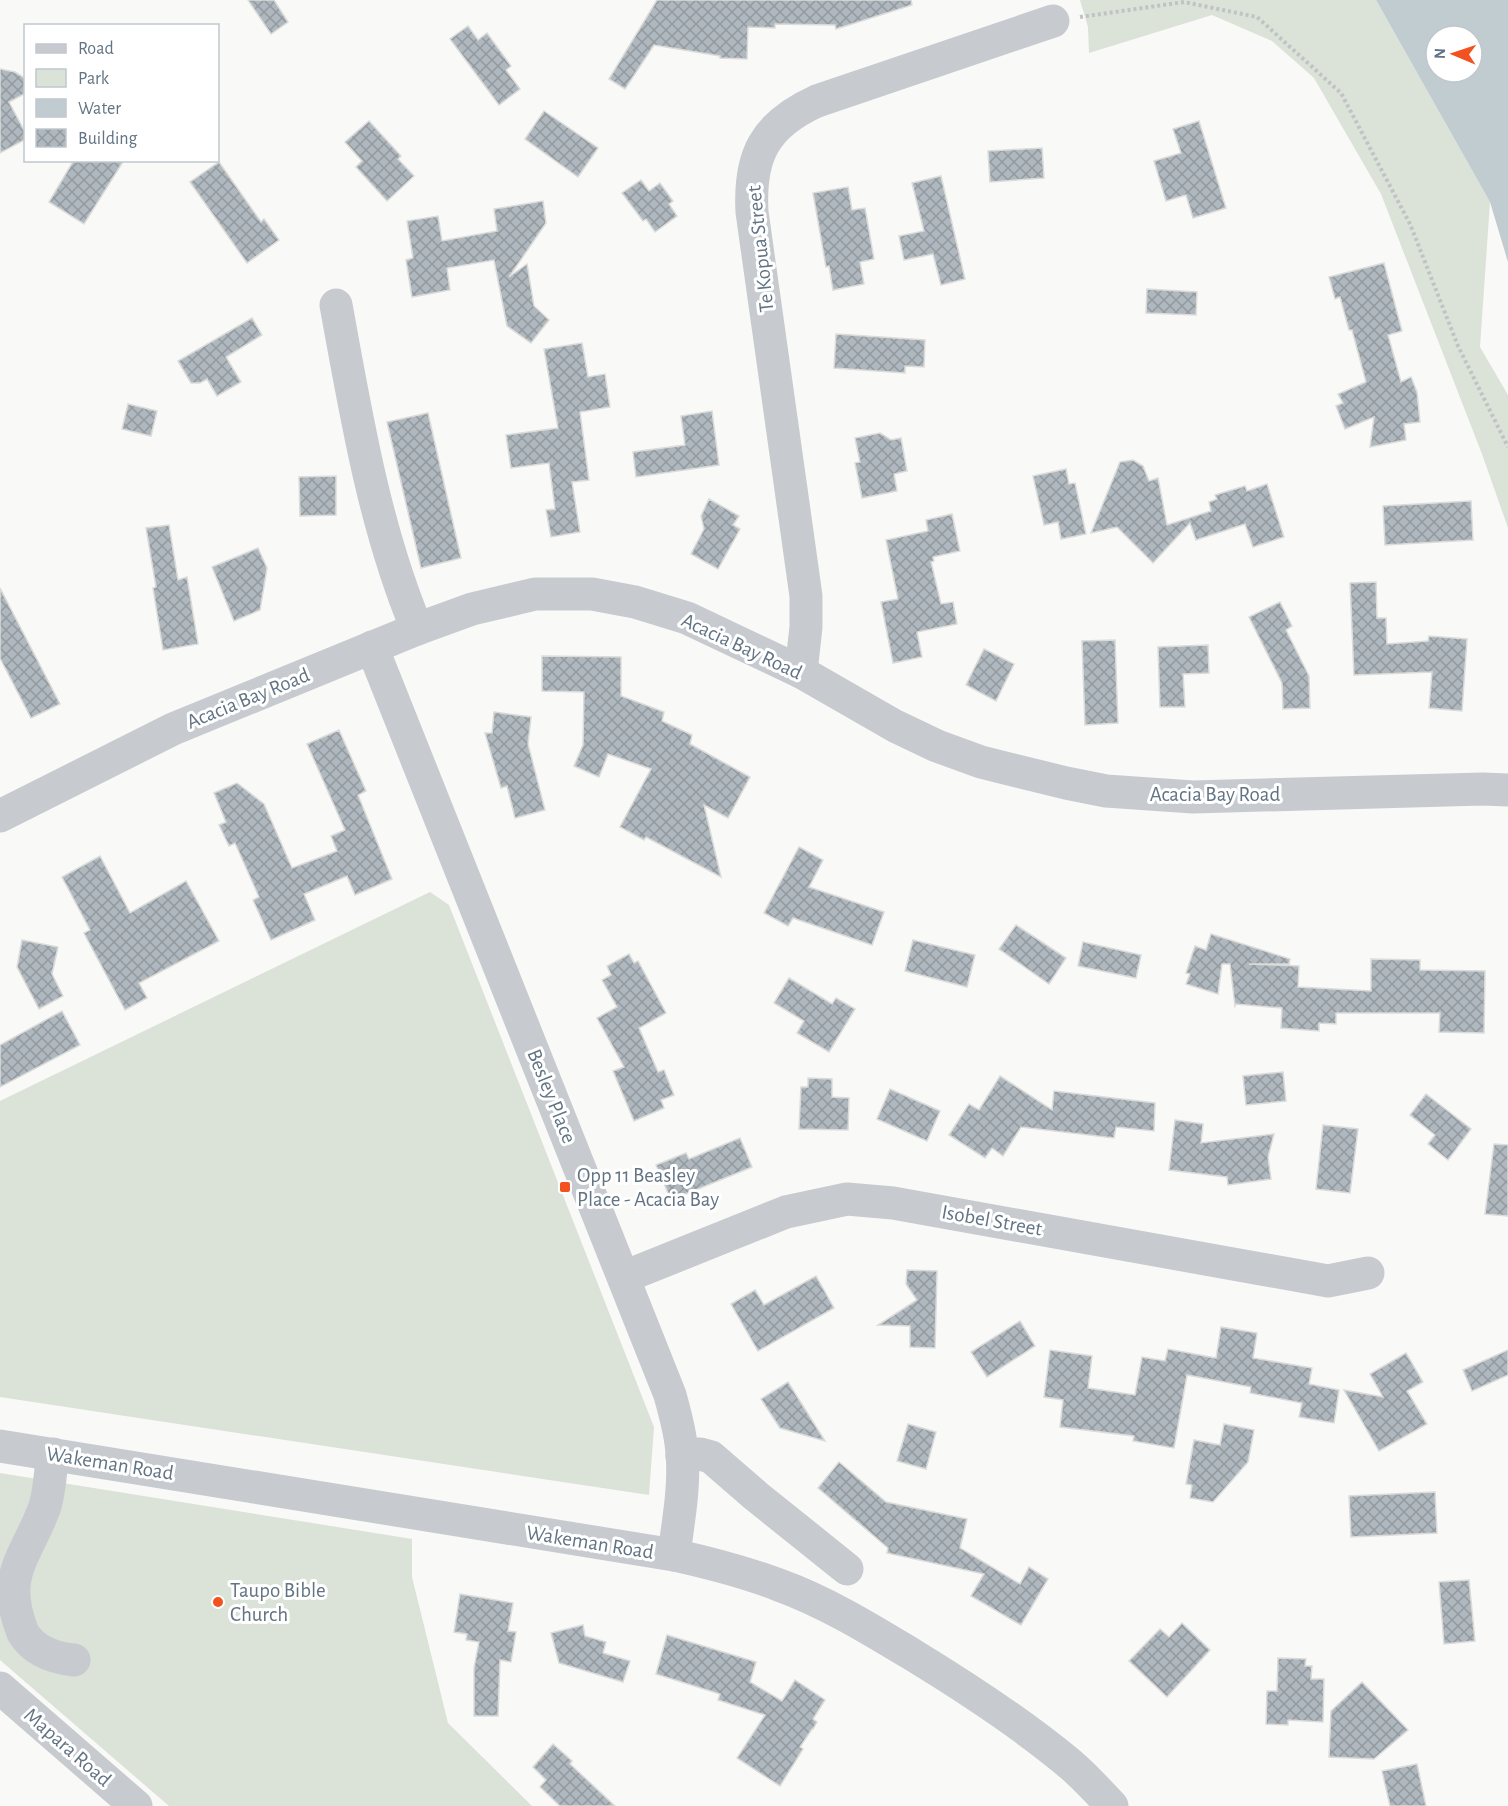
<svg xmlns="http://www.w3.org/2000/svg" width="1508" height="1806" viewBox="0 0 1508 1806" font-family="'Alegreya Sans',sans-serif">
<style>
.green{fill:#dbe2d7}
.water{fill:#c1ccd1;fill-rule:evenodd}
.building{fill:url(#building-cross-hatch);stroke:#dbdbd9;stroke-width:1.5}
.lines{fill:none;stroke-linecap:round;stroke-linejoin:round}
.path{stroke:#c0c3c5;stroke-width:4;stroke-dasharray:3 3;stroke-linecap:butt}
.minor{stroke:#c7cbcf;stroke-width:33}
.poi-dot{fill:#f1521f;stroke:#fff;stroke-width:2}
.labels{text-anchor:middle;stroke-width:6;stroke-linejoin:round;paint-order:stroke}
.street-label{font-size:21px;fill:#627484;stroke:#fff}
.poi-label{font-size:21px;fill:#627484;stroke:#fff;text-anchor:start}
</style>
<defs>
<pattern id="building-cross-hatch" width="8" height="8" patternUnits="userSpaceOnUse" patternTransform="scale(1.5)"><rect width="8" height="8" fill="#afb8be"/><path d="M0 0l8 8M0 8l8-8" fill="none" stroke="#929aa0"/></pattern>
</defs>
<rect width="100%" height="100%" fill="#f9f9f7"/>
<g class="green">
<polygon points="1080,0 1376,0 1490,202 1480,347 1508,395 1508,528 1482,454 1381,194 1314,78 1272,41 1212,15 1089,53 1088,27"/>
<polygon points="430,892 449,905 654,1427 649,1495 0,1397 0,1101"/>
<polygon points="0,1473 412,1539 412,1577 448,1723 532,1806 169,1806 0,1660"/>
</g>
<path class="water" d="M1376 0H1508V262L1490 202ZM1436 36H1472V72H1436Z"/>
<g class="building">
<polygon points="248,0 274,0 288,22 271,34"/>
<polygon points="657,0 911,0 912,5 836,29 835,25 775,24 775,28 748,27 747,59 720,58 720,56 654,45 625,89 609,79"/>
<polygon points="468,26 478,40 487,33 511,66 506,70 520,89 499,105 450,39"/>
<polygon points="0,69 15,72 26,79 26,93 9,102 26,134 26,139 0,153"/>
<polygon points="544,111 598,148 578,177 525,139"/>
<polygon points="369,121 401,156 398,159 414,176 387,201 356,167 362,161 345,142"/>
<polygon points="1199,121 1226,208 1193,218 1186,195 1166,201 1154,161 1181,153 1173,129"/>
<polygon points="1042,148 1044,178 990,182 988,151"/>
<polygon points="74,160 124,160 84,224 49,202"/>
<polygon points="219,162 261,222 264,219 279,240 247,263 190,182"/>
<polygon points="941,176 965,279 941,285 933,254 904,260 899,236 924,231 912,183"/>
<polygon points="641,180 649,191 660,183 673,201 669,204 677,216 655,232 646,219 643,221 622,193"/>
<polygon points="848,187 852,210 865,208 874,259 860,262 864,284 833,290 829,266 826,267 813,193"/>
<polygon points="543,201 546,223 509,277 527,264 534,306 549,320 531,343 507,326 494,260 447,268 450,290 412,297 406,260 413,258 407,221 438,216 442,241 497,231 494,209"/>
<polygon points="1384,263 1402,331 1388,335 1401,382 1411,377 1417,392 1420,422 1404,424 1406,440 1370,447 1374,417 1345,429 1336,406 1343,403 1338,394 1366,382 1352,330 1349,330 1340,297 1335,299 1329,277"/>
<polygon points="1147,289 1197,292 1196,315 1146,313"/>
<polygon points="252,318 262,335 226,357 241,382 217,396 207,379 200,383 191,383 178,361"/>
<polygon points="836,334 925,340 924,367 905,366 905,373 834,368"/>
<polygon points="582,343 588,377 605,374 610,407 580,412 589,480 572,482 580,532 551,537 546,510 555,509 549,463 511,468 506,435 558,428 544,349"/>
<polygon points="128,404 157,411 151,436 122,429"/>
<polygon points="712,411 719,465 636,477 633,452 685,445 681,416"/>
<polygon points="428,413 461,558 421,568 387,422"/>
<polygon points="880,433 891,440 901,438 907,471 894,474 897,491 862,498 855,463 860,462 855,438"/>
<polygon points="1133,460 1143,466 1149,481 1158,478 1167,525 1211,511 1209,502 1217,499 1215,495 1245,486 1247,491 1267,484 1284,537 1253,547 1245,524 1196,540 1190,523 1153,563 1117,527 1091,533 1120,462"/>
<polygon points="1066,469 1069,484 1075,483 1086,534 1061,539 1058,522 1044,525 1033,476"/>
<polygon points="336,476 336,515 300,516 299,477"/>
<polygon points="709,499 739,516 733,525 740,529 718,569 691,554 704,529 701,516"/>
<polygon points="1471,501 1473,540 1385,545 1383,506"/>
<polygon points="952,514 960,551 933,557 934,561 931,562 941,604 953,602 957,624 917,632 922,657 893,663 881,602 898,599 886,540 928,531 926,520"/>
<polygon points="169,525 178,580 187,577 198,644 163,650 153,588 156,587 146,528"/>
<polygon points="258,548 267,568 260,610 234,621 212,567"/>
<polygon points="1376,582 1377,618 1386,618 1387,644 1428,641 1429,636 1467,639 1462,711 1429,708 1432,672 1354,675 1350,583"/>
<polygon points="0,588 60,704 31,718 0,658"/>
<polygon points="1280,602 1292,626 1286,630 1309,676 1310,708 1283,709 1282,683 1249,617"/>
<polygon points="1115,640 1118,723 1085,725 1082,641"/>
<polygon points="1208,645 1209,673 1183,674 1185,707 1160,707 1158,647"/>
<polygon points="984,649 1014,664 996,701 966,685"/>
<polygon points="542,656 621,657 621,696 664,712 662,721 692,735 690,744 750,777 728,818 704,805 721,877 646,837 644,840 620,827 651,769 608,754 599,777 574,766 583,745 584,692 542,691"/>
<polygon points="494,712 531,717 528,744 545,810 515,818 507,786 501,788 485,733 492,733"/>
<polygon points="339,730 366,791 358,795 392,879 355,895 347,876 304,894 315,920 271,940 253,900 259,897 235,843 229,846 219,825 226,822 214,793 237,783 264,804 292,868 337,851 331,836 345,830 307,744"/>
<polygon points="799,847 823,860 809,887 884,912 872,945 793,918 788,926 764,913"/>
<polygon points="100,856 130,913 186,881 219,941 139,983 147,998 125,1010 84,933 90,930 62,877"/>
<polygon points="1016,925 1066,958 1049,984 999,949"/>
<polygon points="1211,934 1290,959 1289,964 1249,964 1299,966 1298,987 1371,991 1371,959 1420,960 1420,970 1485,971 1484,1033 1439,1032 1440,1013 1336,1013 1336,1024 1319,1023 1319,1031 1281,1028 1282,1008 1236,1004 1235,1006 1230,964 1222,964 1218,994 1186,984 1190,974 1186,973 1195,946 1206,950"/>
<polygon points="22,940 58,947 52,974 63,996 39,1009 17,967"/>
<polygon points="913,940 975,955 967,987 905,971"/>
<polygon points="1083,942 1141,955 1136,978 1078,966"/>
<polygon points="629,954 634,963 638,961 666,1013 639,1028 658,1072 664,1070 674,1095 661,1100 664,1108 634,1121 613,1071 624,1067 597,1018 617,1007 602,980 611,975 607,966"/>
<polygon points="789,978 832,1004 836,998 855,1009 829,1052 797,1033 804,1021 774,1003"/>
<polygon points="62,1011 80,1045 0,1087 0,1045"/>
<polygon points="1283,1072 1286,1101 1246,1105 1243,1076"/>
<polygon points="1000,1076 1052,1110 1054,1091 1155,1103 1154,1131 1116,1127 1114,1138 1021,1127 1003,1156 992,1148 985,1158 949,1135 969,1104 979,1110"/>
<polygon points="808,1078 832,1079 832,1097 849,1098 848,1130 799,1129 801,1087 808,1087"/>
<polygon points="890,1089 940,1111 927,1141 877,1119"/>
<polygon points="1426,1094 1471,1129 1448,1160 1428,1144 1435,1135 1410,1115"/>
<polygon points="1175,1120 1203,1124 1201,1143 1274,1134 1268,1157 1271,1179 1228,1185 1227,1177 1169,1170"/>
<polygon points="1323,1125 1358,1129 1350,1193 1316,1189"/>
<polygon points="740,1138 752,1167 671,1200 656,1165 686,1153 689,1159"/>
<polygon points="1494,1144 1508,1145 1508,1216 1485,1214"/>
<polygon points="907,1270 937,1271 935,1348 910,1347 910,1326 878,1325 917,1300 906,1284"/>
<polygon points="816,1276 834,1308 758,1351 731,1304 755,1290 764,1305"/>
<polygon points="1020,1321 1035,1346 987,1377 971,1352"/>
<polygon points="1221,1327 1257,1333 1253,1358 1312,1368 1309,1384 1339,1390 1334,1423 1299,1417 1302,1403 1250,1393 1251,1387 1187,1375 1174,1448 1133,1441 1134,1436 1060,1427 1063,1400 1044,1397 1050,1350 1092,1356 1088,1388 1135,1395 1142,1357 1165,1361 1168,1349 1216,1358"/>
<polygon points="1508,1350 1508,1375 1472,1391 1463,1370"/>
<polygon points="1406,1353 1423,1382 1407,1391 1427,1424 1379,1451 1344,1390 1383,1397 1370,1374"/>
<polygon points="788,1382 825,1441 780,1428 761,1399"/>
<polygon points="908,1424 936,1432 926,1469 897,1461"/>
<polygon points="1224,1424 1254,1430 1248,1462 1213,1502 1190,1498 1192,1485 1186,1484 1194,1440 1220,1445"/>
<polygon points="839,1462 886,1502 967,1519 960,1548 1020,1584 1029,1567 1048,1579 1021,1625 971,1596 984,1574 887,1553 888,1548 818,1488"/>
<polygon points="1435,1492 1437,1533 1351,1537 1349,1496"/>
<polygon points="1469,1580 1475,1641 1444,1644 1439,1582"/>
<polygon points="460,1594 513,1603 508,1631 516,1632 511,1662 500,1660 498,1716 474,1716 474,1668 479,1642 466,1640 467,1634 454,1632"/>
<polygon points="1182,1623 1210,1650 1167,1697 1129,1661 1160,1629 1169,1637"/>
<polygon points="583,1625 585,1636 606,1642 603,1653 630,1661 623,1682 559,1663 551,1633"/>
<polygon points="667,1635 756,1662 750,1682 782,1701 795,1680 825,1700 813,1719 817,1722 813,1729 812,1729 800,1747 803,1749 780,1786 737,1758 765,1715 718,1700 720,1694 656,1674"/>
<polygon points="1278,1658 1306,1659 1305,1666 1312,1666 1311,1679 1324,1679 1323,1722 1288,1720 1288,1725 1266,1724 1267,1691 1277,1691"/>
<polygon points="1362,1682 1408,1730 1374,1759 1329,1757 1331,1711"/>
<polygon points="553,1744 572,1761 570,1764 615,1806 560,1806 540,1787 546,1780 533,1767"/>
<polygon points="1417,1764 1426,1806 1390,1806 1382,1771"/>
</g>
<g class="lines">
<polyline class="path" points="1080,17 1184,2 1257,17 1341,93 1410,224 1458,346 1508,447"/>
<g class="minor">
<path d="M336 305C356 414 374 526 417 629"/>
<path d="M372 647 670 1395C675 1414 681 1433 682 1454 685 1487 678 1522 674 1555"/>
<path d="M801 672 806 627V596L752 212C749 156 764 125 817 101L1053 21"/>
<polyline points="0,816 173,729 417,629 472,609 535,594 592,594 635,602 687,618 801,672 895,726 937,746 981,762 1066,783 1106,791 1193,797 1483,789 1508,790"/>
<polyline points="624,1277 786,1212 847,1199 893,1203 1328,1281 1368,1273"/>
<path d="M0 1446 674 1555C710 1563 745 1572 779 1585 826 1602 870 1629 913 1655 967 1688 1021 1723 1070 1764 1085 1777 1099 1792 1112 1806"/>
<path d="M53 1454C50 1471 50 1493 44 1509 25 1559 0 1575 23 1633 34 1651 54 1658 74 1660"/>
<polyline points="682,1456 700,1454 711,1457 756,1496 847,1569"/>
<polyline points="0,1688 136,1806"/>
</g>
</g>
<g class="poi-dot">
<rect x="559" y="1181" width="12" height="12" rx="3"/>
<circle cx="218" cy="1602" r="6"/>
</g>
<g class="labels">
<g class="street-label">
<text transform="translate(760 249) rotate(-96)" y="7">Te Kopua Street</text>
<text transform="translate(742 646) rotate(25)" y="7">Acacia Bay Road</text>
<text transform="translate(248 698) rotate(-22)" y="7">Acacia Bay Road</text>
<text x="1215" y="801">Acacia Bay Road</text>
<text transform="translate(552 1096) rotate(68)" y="7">Besley Place</text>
<text transform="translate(992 1220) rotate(10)" y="7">Isobel Street</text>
<text transform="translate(110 1463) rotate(9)" y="7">Wakeman Road</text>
<text transform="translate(590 1542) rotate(9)" y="7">Wakeman Road</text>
<text transform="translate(68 1747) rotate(41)" y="7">Mapara Road</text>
</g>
<g class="poi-label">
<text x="577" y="1182">Opp 11 Beasley<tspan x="577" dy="24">Place - Acacia Bay</tspan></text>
<text x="230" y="1597">Taupo Bible<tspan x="230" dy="24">Church</tspan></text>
</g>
</g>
<rect x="24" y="24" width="195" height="138" fill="#ffffff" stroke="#c0c7ce" stroke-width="1.5"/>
<rect x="36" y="44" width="30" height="9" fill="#c7cbcf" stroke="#c0c7ce" stroke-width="1.5"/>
<text x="78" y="54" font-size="18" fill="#627484">Road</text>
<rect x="36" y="69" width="30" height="18" fill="#dbe2d7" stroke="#c0c7ce" stroke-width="1.5"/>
<text x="78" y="84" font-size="18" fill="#627484">Park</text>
<rect x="36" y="99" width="30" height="18" fill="#c1ccd1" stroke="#c0c7ce" stroke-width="1.5"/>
<text x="78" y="114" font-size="18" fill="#627484">Water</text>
<rect x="36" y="129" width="30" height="18" fill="url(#building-cross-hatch)" stroke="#c0c7ce" stroke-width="1.5"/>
<text x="78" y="144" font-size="18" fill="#627484">Building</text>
<g transform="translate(1454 54) rotate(272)"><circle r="28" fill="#ffffff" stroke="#c0c7ce" stroke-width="1.5"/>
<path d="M0-4.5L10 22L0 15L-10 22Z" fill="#f1521f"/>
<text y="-9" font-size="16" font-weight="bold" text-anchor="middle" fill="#627484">N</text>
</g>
</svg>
